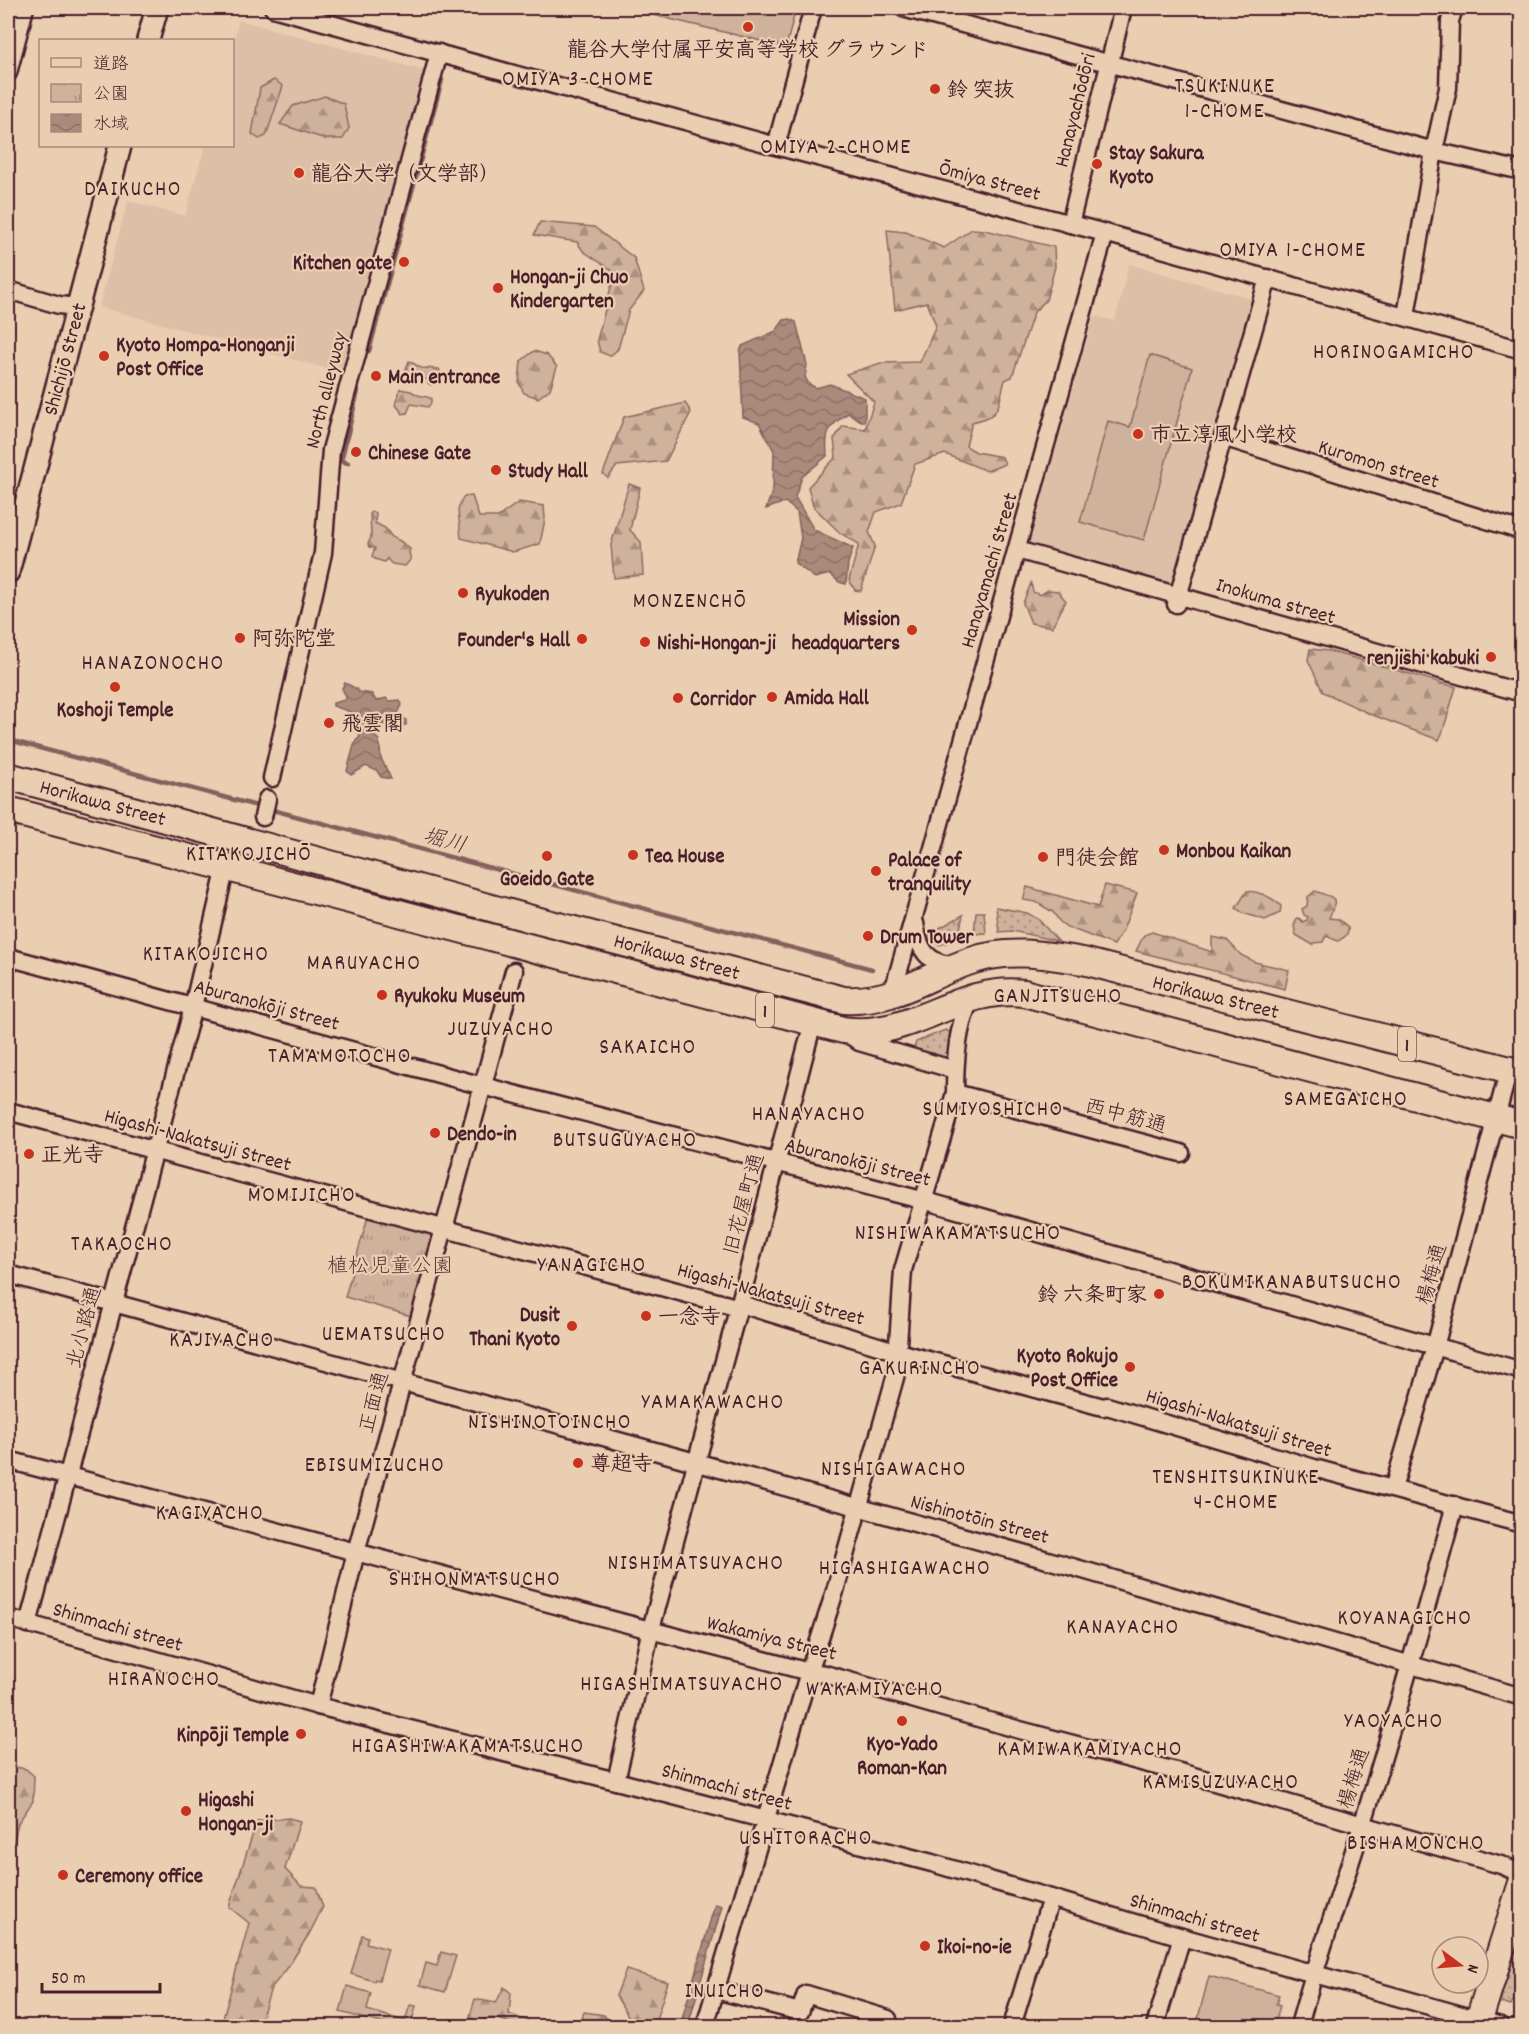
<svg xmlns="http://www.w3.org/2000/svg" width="1529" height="2034" viewBox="0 0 1529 2034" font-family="Dekko,'Klee One',sans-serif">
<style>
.built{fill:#dcbfa6}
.grass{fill:url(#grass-dots);stroke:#8c6863;stroke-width:1.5}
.forest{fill:url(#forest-firs);stroke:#8c6863;stroke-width:1.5}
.park{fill:url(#park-tufts);stroke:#8c6863;stroke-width:1.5}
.garden{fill:#cfb29b;stroke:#8c6863;stroke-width:1.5}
.water{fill:url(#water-waves);stroke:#845f5c;stroke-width:1.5}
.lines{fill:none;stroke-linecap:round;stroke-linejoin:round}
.stream{stroke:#845f5c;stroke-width:4.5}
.minor-casing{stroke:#4a1f2b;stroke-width:21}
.major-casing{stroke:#4a1f2b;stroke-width:26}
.highway-casing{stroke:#4a1f2b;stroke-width:30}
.minor{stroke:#eaceb1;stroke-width:16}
.major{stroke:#eaceb1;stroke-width:21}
.highway{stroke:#eaceb1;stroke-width:26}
.poi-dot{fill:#c8321e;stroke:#eaceb1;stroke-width:2}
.labels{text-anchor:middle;stroke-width:4.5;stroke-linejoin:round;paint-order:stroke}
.shield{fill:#eaceb1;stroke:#7a5453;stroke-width:1.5}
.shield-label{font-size:20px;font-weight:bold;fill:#4a1f2b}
.poi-label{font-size:21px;font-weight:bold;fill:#4a1f2b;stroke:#eaceb1;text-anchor:start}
.street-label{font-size:21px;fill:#4a1f2b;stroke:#eaceb1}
.park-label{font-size:21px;fill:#5e353c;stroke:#eaceb1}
.neighbourhood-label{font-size:22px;letter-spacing:1.5px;fill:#4a1f2b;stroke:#eaceb1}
.water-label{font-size:22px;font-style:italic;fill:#5d343b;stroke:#eaceb1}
</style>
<defs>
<pattern id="grass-dots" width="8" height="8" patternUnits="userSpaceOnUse" patternTransform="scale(1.5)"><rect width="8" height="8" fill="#cfb29b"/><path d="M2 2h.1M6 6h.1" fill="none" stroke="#aa907f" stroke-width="1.8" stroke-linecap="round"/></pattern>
<pattern id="forest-firs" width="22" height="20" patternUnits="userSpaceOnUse" patternTransform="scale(1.5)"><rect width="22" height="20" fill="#cfb29b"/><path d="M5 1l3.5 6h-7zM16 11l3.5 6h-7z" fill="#aa907f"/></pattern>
<pattern id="park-tufts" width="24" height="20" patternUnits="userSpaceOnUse" patternTransform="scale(1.5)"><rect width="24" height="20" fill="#cfb29b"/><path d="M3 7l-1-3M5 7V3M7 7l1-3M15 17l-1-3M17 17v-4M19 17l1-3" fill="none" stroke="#aa907f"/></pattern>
<pattern id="water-waves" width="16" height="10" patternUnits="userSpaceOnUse" patternTransform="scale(1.5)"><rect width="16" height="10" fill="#ab8a7c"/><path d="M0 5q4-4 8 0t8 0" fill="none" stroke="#8d7066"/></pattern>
</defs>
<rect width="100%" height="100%" fill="#eaceb1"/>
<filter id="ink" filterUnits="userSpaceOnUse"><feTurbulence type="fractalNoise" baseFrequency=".0167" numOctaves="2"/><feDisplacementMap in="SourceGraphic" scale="12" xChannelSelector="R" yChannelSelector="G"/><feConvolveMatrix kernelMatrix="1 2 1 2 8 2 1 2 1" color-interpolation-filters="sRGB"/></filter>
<g filter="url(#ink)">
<g class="built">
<polygon points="239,20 429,72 347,374 99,307 128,201 185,216 205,146 232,146 233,43"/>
<polygon points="1129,264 1253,299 1172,587 1029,545 1094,316 1115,321"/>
</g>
<g class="grass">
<polygon points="996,907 1027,913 1038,919 1058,941 1012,931 999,932"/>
<polygon points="976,912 984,912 986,933 974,934"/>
<polygon points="963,915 958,939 939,945 931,940 927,935"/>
<path d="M945 1030 953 1033C951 1043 953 1054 943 1059L914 1049 916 1042Z"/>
<polygon points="1521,1934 1521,1981 1511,2006 1501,2003 1501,1996"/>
</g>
<g class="forest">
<polygon points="274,80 283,86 266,136 259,139 252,134 260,88"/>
<polygon points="325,96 344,104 349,128 343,139 325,139 280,124 293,106"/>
<polygon points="540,222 594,227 634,258 644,291 629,310 618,349 610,356 600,352 597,340 611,287 619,275 583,251 577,242 534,235"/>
<path d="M972 229 985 230 1054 247 1055 267 1046 300 1034 312 1012 377 1005 380C997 408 1002 416 972 422L966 446 976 452 1002 457 1005 464 987 471 945 454 915 464 901 503 876 512 869 532 875 546 861 591 855 590 849 580 859 544 840 533 813 506 808 487 836 457 834 439 843 426 865 429 874 402 846 374 881 363 920 362 936 326 927 302 895 310 887 230 906 232 944 248Z"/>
<polygon points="534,351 547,355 557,367 550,389 538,398 524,393 519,383 521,361"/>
<polygon points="409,361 421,368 439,369 440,371 437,383 431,385 428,383 428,379 419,381 413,375 406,377 404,374"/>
<polygon points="400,389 411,391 418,395 431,398 431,403 428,407 411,404 407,413 403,414 396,405"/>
<polygon points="685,403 691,412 666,461 617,466 608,478 603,474 624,417"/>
<polygon points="629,484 640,488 630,530 641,542 643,575 614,578 611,545"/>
<polygon points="472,496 479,517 498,517 519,502 544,506 545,519 540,544 513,552 461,538 458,510 463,497"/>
<polygon points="372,512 376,513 375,523 385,528 392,537 400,541 410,549 409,553 411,559 405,566 392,564 387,559 384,562 375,559 372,556 375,548 369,547 368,544 371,537 370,513"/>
<polygon points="1031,583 1033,592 1040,595 1048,590 1058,591 1066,601 1052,627 1031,623 1023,603"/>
<polygon points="1310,649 1329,651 1456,687 1443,731 1439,740 1370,714 1323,692 1308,660"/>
<polygon points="1105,885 1137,893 1123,930 1114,945 1067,927 1060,922 1053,912 1036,902 1023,900 1027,887 1098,907"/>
<path d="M1247 891C1261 892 1271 896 1281 906L1280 913 1265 920 1243 913 1236 908Z"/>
<path d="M1315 891C1334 899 1340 894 1329 918L1338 919 1348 927C1349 935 1345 937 1338 941L1326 936 1323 942 1315 943 1313 945 1296 935 1294 926 1297 918 1300 919 1303 922 1307 920 1308 917 1304 915 1302 909 1307 906 1308 897Z"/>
<polygon points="1152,932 1212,952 1212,937 1227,940 1241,955 1255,962 1289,970 1285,989 1136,951 1144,935"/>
<polygon points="10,1766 26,1769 34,1776 33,1801 18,1823 12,1850 8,1854 8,1771"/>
<polygon points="289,1818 300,1821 285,1869 301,1886 316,1887 323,1907 309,1934 286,1970 271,1988 259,2026 221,2026 249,1923 229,1907 257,1821"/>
<polygon points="626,1970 668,1982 654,2026 628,2026 630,2019 616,1996"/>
<path d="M504 1987 511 1993 509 2014 540 2026C533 2027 526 2027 520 2026 504 2022 487 2011 474 2026H467L475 1999 496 2003Z"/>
<polygon points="584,2012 604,2015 613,2026 579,2026"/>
</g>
<polygon class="park" points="369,1213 435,1232 411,1316 345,1297"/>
<g class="garden">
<polygon points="624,8 796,8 786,47"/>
<polygon points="1150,355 1192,368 1144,540 1080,522 1108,421 1130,427"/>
<polygon points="362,1935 368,1937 366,1943 388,1949 379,1980 375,1979 374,1981 351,1974"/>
<polygon points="441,1952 456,1956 445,1992 420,1985 426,1963 437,1966"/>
<polygon points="1209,1976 1279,1995 1276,2005 1280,2006 1274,2026 1196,2026"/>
<polygon points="347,1986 371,1993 367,2010 405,2021 410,2005 416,2006 412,2021 431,2026 392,2026 340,2012"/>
</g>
<g class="water">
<path d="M789 319 796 322 807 365 805 377 809 384 816 388 830 384 865 398V420L863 422 848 413C828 426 825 432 827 456L802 477 795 497 814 530 853 548 848 563 846 584 839 582 830 574 815 578 795 563 801 538 797 512 785 502 766 509 773 489 774 451 759 423 743 417 740 352 742 346 776 331 784 320Z"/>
<path d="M345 683 357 689 359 692 372 694 376 701 386 698 389 701 400 700 402 705 398 713 406 720V725L374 724 369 728 370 733 379 740 381 758 391 779 381 777 377 771 366 766 351 775 347 771 355 742 360 737C357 729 360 721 357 714L333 706V703L345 700 346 697 342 688Z"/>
<polygon points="715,1904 722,1906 688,2026 680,2026"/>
</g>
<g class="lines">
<g class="stream">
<polyline points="369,351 442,80"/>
<polyline points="348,463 341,461 358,391"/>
<polyline points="9,740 261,807"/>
<polyline points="269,809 872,969"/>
</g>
<defs>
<g id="minor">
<polyline points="273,8 776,146 1105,233 1522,350"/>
<polyline points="903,8 1434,151 1522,171"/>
<polyline points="8,73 25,8"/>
<polyline points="776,146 813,8"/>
<polyline points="1070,224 1123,8"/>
<polyline points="8,290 59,305 77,307"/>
<polyline points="1406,316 1434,151 1448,88 1450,21 1454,8"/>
<polyline points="1223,437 1522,531"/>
<polyline points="1017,550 1522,693"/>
<polyline points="1176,604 1268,278"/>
<polyline points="272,778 323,553 331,450 439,53"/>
<polyline points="263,817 267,799"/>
<path d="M915 923C918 949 927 964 956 966"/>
<polyline points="8,957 483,1086 933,1203 1522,1371"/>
<polyline points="892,995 1105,233"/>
<polyline points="846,1032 859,1042 955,1070"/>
<polyline points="955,1093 1181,1153"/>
<polyline points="8,1111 732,1306 747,1306 898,1352 1103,1407 1107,1406 1314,1468 1522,1524"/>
<polyline points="8,1274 706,1465 1062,1564 1522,1697"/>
<polyline points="8,1460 809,1672 825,1674 1020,1730 1183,1773 1501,1865 1522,1874"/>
<polyline points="1393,1489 1435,1347 1509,1069"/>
<polyline points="8,1618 318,1706 616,1781 932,1863 1182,1937 1501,2026"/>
<polyline points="28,1624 193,1007 226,867"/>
<polyline points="318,1706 356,1552 514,971"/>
<polyline points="616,1781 651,1629 739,1306 813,1022"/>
<polyline points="716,1990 800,2012 806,1994 888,2019"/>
<path d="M705 2026 809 1672 835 1591 896 1374 903 1270 955 1093C955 1061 957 1025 972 997"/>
<polyline points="1012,2026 1051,1898"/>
<polyline points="1155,2026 1182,1937"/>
<path d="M1299 2026C1317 1959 1341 1893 1362 1826 1395 1720 1425 1613 1455 1505"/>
</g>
<g id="major">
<polyline points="148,40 157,8"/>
<polyline points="8,572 120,146"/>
</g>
<g id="highway">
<path d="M8 776 528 918 844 1000C895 1003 928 974 974 960 1011 948 1046 955 1083 961L1522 1073"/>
<path d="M8 810 843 1030C913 1040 956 985 1024 993L1522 1125"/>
<polyline points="1477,2026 1522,1883"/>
</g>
</defs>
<use href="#minor" class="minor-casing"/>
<use href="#major" class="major-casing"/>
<use href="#highway" class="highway-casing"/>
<use href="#minor" class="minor"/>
<use href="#major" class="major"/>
<use href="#highway" class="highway"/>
</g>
</g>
<g class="poi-dot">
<circle cx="748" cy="27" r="6"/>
<circle cx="935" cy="89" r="6"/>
<circle cx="1097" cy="164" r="6"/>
<circle cx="299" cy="173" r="6"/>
<circle cx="404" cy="262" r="6"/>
<circle cx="498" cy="288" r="6"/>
<circle cx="104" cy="356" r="6"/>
<circle cx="376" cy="376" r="6"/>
<circle cx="1138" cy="434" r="6"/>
<circle cx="356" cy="452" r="6"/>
<circle cx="496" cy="470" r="6"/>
<circle cx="463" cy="593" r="6"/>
<circle cx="912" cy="630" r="6"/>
<circle cx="240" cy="638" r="6"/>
<circle cx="582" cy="639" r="6"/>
<circle cx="645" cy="642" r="6"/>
<circle cx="1491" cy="657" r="6"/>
<circle cx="115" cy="687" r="6"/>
<circle cx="772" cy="697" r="6"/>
<circle cx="678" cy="698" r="6"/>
<circle cx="329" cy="723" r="6"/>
<circle cx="1164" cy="850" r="6"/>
<circle cx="633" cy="855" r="6"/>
<circle cx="547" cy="856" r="6"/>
<circle cx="1043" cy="857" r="6"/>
<circle cx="876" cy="871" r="6"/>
<circle cx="868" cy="936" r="6"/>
<circle cx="382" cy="995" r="6"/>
<circle cx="435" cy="1133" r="6"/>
<circle cx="29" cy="1154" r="6"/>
<circle cx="1159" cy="1294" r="6"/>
<circle cx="646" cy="1316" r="6"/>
<circle cx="572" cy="1326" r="6"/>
<circle cx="1130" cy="1367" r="6"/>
<circle cx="578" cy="1463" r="6"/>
<circle cx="902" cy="1721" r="6"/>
<circle cx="301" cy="1734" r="6"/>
<circle cx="186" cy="1811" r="6"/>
<circle cx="63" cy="1875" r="6"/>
<circle cx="925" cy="1946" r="6"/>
</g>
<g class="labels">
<g class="shield">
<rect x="756" y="993" width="18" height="34" rx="4.5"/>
<rect x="1398" y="1027" width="18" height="34" rx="4.5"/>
</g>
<g class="shield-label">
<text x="765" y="1017">1</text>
<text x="1407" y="1051">1</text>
</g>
<g class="poi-label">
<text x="748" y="56" text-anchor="middle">龍谷大学付属平安高等学校 グラウンド</text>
<text x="947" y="96">鈴 突抜</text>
<text x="1109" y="159">Stay Sakura<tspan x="1109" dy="24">Kyoto</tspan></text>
<text x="311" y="180">龍谷大学（文学部）</text>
<text x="392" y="269" text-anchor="end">Kitchen gate</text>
<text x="510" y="283">Hongan-ji Chuo<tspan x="510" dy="24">Kindergarten</tspan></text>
<text x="116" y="351">Kyoto Hompa-Honganji<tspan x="116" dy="24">Post Office</tspan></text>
<text x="388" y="383">Main entrance</text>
<text x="1150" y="441">市立淳風小学校</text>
<text x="368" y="459">Chinese Gate</text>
<text x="508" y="477">Study Hall</text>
<text x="475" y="600">Ryukoden</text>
<text x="900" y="625" text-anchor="end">Mission<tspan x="900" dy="24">headquarters</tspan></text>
<text x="252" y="645">阿弥陀堂</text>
<text x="570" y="646" text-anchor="end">Founder's Hall</text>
<text x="657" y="649">Nishi-Hongan-ji</text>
<text x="1479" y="664" text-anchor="end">renjishi kabuki</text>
<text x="784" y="704">Amida Hall</text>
<text x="690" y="705">Corridor</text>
<text x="115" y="716" text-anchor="middle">Koshoji Temple</text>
<text x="341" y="730">飛雲閣</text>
<text x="1176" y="857">Monbou Kaikan</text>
<text x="645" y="862">Tea House</text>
<text x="1055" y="864">門徒会館</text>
<text x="888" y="866">Palace of<tspan x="888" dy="24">tranquility</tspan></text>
<text x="547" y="885" text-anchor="middle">Goeido Gate</text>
<text x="880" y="943">Drum Tower</text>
<text x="394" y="1002">Ryukoku Museum</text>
<text x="447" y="1140">Dendo-in</text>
<text x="41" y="1161">正光寺</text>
<text x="1147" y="1301" text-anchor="end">鈴 六条町家</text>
<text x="560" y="1321" text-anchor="end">Dusit<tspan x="560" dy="24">Thani Kyoto</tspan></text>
<text x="658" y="1323">一念寺</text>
<text x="1118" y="1362" text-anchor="end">Kyoto Rokujo<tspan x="1118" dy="24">Post Office</tspan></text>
<text x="590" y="1470">尊超寺</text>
<text x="289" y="1741" text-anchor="end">Kinpōji Temple</text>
<text x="902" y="1750" text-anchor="middle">Kyo-Yado<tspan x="902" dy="24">Roman-Kan</tspan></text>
<text x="198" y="1806">Higashi<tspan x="198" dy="24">Hongan-ji</tspan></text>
<text x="75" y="1882">Ceremony office</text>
<text x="937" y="1953">Ikoi-no-ie</text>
</g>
<g class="street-label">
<text transform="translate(1074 110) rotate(-76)" y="7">Hanayachōdōri</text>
<text transform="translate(990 180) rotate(15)" y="7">Ōmiya Street</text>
<text transform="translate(64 359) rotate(-75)" y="7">Shichijō Street</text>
<text transform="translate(325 390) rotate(-76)" y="7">North alleyway</text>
<text transform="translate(1379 463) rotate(17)" y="7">Kuromon street</text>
<text transform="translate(988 570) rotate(-74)" y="7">Hanayamachi Street</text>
<text transform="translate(1276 600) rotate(16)" y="7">Inokuma street</text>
<text transform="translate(103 802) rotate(15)" y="7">Horikawa Street</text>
<text transform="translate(677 956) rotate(15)" y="7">Horikawa Street</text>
<text transform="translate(1216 996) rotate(14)" y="7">Horikawa Street</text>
<text transform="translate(267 1004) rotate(15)" y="7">Aburanokōji Street</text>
<text transform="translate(1126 1115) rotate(15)" y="7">西中筋通</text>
<text transform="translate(198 1139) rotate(15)" y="7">Higashi-Nakatsuji Street</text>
<text transform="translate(858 1161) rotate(14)" y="7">Aburanokōji Street</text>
<text transform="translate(743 1204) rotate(-75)" y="7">旧花屋町通</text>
<text transform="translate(1431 1274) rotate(-75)" y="7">楊梅通</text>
<text transform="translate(771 1293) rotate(15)" y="7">Higashi-Nakatsuji Street</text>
<text transform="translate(83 1327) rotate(-75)" y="7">北小路通</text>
<text transform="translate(373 1402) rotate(-75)" y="7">正面通</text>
<text transform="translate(1239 1422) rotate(17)" y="7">Higashi-Nakatsuji Street</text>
<text transform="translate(980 1518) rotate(15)" y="7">Nishinotōin Street</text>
<text transform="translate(118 1626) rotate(16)" y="7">Shinmachi street</text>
<text transform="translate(772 1637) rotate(14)" y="7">Wakamiya Street</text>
<text transform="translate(1353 1778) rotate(-73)" y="7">楊梅通</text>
<text transform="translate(727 1786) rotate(15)" y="7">Shinmachi street</text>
<text transform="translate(1195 1917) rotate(16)" y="7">Shinmachi street</text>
</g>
<g class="park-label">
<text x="390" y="1272">植松児童公園</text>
</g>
<g class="neighbourhood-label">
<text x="578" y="85">OMIYA 3-CHOME</text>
<text x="1225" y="92">TSUKINUKE<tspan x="1225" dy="25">1-CHOME</tspan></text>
<text x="836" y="153">OMIYA 2-CHOME</text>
<text x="133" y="195">DAIKUCHO</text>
<text x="1293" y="256">OMIYA 1-CHOME</text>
<text x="1394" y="358">HORINOGAMICHO</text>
<text x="690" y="607">MONZENCHŌ</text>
<text x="153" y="669">HANAZONOCHO</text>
<text x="249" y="860">KITAKOJICHŌ</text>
<text x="206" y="960">KITAKOJICHO</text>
<text x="364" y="969">MARUYACHO</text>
<text x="1058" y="1002">GANJITSUCHO</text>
<text x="501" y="1035">JUZUYACHO</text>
<text x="648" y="1053">SAKAICHO</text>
<text x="340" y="1062">TAMAMOTOCHO</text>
<text x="1346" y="1105">SAMEGAICHO</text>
<text x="993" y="1115">SUMIYOSHICHO</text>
<text x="809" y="1120">HANAYACHO</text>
<text x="625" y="1146">BUTSUGUYACHO</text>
<text x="302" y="1201">MOMIJICHO</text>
<text x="958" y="1239">NISHIWAKAMATSUCHO</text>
<text x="122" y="1250">TAKAOCHO</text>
<text x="592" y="1271">YANAGICHO</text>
<text x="1292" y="1288">BOKUMIKANABUTSUCHO</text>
<text x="384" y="1340">UEMATSUCHO</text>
<text x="222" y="1346">KAJIYACHO</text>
<text x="920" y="1374">GAKURINCHO</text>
<text x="713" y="1408">YAMAKAWACHO</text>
<text x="550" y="1428">NISHINOTOINCHO</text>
<text x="375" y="1471">EBISUMIZUCHO</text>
<text x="894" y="1475">NISHIGAWACHO</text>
<text x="1236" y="1483">TENSHITSUKINUKE<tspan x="1236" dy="25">4-CHOME</tspan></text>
<text x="210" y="1519">KAGIYACHO</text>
<text x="696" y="1569">NISHIMATSUYACHO</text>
<text x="905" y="1574">HIGASHIGAWACHO</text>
<text x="475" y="1585">SHIHONMATSUCHO</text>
<text x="1405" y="1624">KOYANAGICHO</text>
<text x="1123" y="1633">KANAYACHO</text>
<text x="164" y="1685">HIRANOCHO</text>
<text x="682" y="1690">HIGASHIMATSUYACHO</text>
<text x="875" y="1695">WAKAMIYACHO</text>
<text x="1394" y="1727">YAOYACHO</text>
<text x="468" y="1752">HIGASHIWAKAMATSUCHO</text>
<text x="1090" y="1755">KAMIWAKAMIYACHO</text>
<text x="1221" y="1788">KAMISUZUYACHO</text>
<text x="806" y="1844">USHITORACHO</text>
<text x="1416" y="1849">BISHAMONCHO</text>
<text x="725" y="1997">INUICHO</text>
</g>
<g class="water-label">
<text transform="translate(445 839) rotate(15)" y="8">堀川</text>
</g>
</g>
<rect width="1529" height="2034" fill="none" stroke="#eaceb1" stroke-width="30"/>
<rect x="15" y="15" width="1499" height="2004" fill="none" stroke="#4a1f2b" stroke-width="2" filter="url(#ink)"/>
<rect x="39" y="39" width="195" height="108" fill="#eaceb1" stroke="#aa887b" stroke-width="1.5"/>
<rect x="51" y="58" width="30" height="9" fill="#eaceb1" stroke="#aa887b" stroke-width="1.5"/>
<text x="93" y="69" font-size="18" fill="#4a1f2b">道路</text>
<rect x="51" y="84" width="30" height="18" fill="url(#park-tufts)" stroke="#aa887b" stroke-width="1.5"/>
<text x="93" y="99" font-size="18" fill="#4a1f2b">公園</text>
<rect x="51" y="114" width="30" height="18" fill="url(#water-waves)" stroke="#aa887b" stroke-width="1.5"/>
<text x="93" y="129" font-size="18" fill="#4a1f2b">水域</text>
<g transform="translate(1460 1965) rotate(106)"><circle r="28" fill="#eaceb1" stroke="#aa887b" stroke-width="1.5"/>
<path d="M0-4.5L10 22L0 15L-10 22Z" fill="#c8321e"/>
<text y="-9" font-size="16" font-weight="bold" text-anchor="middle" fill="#4a1f2b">N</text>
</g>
<path d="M42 1983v9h118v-9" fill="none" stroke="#4a1f2b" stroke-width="3"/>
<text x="51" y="1983" font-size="18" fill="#4a1f2b" stroke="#eaceb1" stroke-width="4.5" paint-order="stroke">50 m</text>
</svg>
